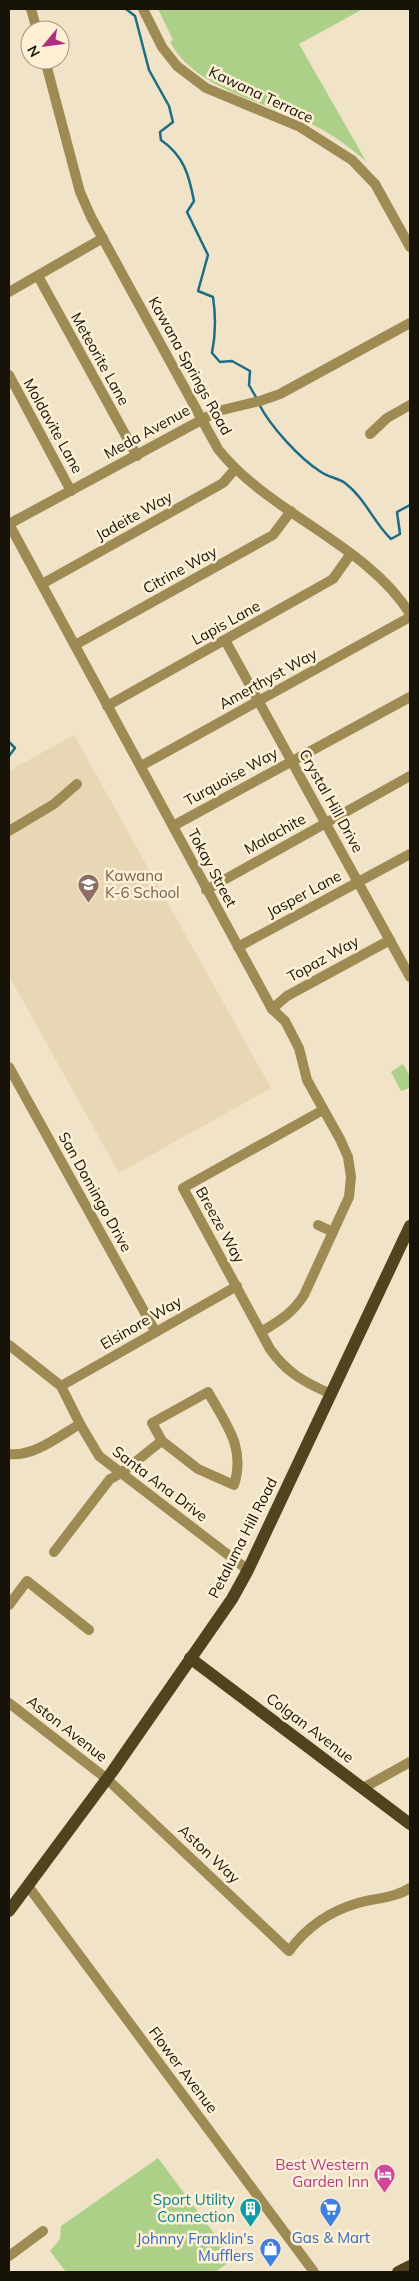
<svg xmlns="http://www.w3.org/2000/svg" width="419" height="2281" viewBox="0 0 419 2281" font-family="Mulish,sans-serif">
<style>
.built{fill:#e8d7b5}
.green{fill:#add088}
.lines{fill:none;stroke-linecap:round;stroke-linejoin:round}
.stream{stroke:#1f6c86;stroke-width:2.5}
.minor{stroke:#9e8a53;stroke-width:10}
.major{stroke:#51431d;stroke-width:12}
.labels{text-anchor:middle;stroke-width:5;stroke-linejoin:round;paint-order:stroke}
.street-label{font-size:15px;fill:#171309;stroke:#fef0d4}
.education-label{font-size:15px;fill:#785e54;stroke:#fef0d4;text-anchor:start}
.hotel-label{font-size:15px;fill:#b23c85;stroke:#fef0d4;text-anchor:end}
.culture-label{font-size:15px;fill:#0d838f;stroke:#fef0d4;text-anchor:end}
.shop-label{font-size:15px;fill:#366cbe;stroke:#fef0d4}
</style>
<rect width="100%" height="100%" fill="#f0e3c7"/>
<polygon class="built" points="74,735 271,1088 119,1173 9,976 9,771"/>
<g class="green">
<path d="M158 9H363L299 44 366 161C351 149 337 137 319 128 272 103 197 92 170 42L173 40Z"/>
<polygon points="403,1064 410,1076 410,1088 401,1091 391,1072"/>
<polygon points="158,2158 233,2259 215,2272 66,2272 50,2251 60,2239 61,2226"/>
</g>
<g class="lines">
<g class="stream">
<path d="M126 9 135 16 149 70 169 106 173 122 160 132 161 140C184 156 189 175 194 201L187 212 208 255 198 291 213 297C216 317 216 333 212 353L220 362 232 361 250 371 249 385 257 399"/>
<path d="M259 404C270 426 300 459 321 472 328 477 338 478 345 483 365 498 374 523 391 539L400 534 397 512 410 505"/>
<polyline points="9,742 15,748 9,756"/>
</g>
<g class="minor">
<polyline points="31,9 37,30"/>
<polyline points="143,9 162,47 177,66 206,88 300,127 352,160 375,184 410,247"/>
<path d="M45 60 80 192 91 217 218 449C268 513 368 545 410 614"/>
<polyline points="38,276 137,456"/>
<polyline points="9,292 103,238"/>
<polyline points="9,375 71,491"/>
<polyline points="370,434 387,418 410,405"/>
<polyline points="42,584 223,483 235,469"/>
<polyline points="225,640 410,977"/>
<polyline points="75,645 273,535 291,511"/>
<polyline points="107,706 333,579 350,555"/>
<polyline points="141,766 410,617"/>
<polyline points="173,826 410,697"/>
<polyline points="9,831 54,804 77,784"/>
<polyline points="206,890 410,776"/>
<polyline points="238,947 410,854"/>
<polyline points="272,1009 287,996 390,940"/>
<polyline points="9,1067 155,1331"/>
<path d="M323 1110 183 1188 270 1349C287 1373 304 1382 331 1394"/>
<polyline points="318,1225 333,1232"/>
<path d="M261 1332C279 1321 293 1313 304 1295L349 1197 351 1177 348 1157 340 1139 307 1080 299 1048 285 1021 272 1009 9 524 218 411 260 401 280 394 410 323"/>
<polyline points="9,1345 61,1386 80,1424"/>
<polyline points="61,1386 237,1286"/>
<path d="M9 1454C34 1457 59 1436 80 1424L99 1456 248 1570"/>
<path d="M54 1552 110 1479C126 1472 146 1452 162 1441L198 1469 234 1485C246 1448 226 1424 208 1392L152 1423 162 1441"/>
<polyline points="9,1605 27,1581 89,1630"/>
<path d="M9 1703 107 1779 289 1951C306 1928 330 1911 358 1903 376 1898 395 1898 410 1888"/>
<polyline points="363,1788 410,1762"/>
<polyline points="28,1886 314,2272"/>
<polyline points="9,2256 43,2231"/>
</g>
<g class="major">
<polyline points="190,1658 410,1824"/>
<polyline points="9,1911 112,1772 232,1599 248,1570 410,1226"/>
<polyline points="398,2272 410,2266"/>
</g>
</g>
<defs>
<symbol id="school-pin" viewBox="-11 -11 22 30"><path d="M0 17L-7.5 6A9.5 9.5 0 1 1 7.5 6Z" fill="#8d6e63" stroke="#fef0d4"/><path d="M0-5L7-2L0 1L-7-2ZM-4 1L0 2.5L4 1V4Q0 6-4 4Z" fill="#fff"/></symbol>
<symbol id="hotel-pin" viewBox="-11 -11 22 30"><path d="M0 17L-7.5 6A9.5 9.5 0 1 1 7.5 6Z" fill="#d1479c" stroke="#fef0d4"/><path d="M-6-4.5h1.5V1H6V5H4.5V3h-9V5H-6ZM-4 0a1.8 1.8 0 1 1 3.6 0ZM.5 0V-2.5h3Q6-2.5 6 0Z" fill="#fff"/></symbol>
<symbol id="building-pin" viewBox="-11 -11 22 30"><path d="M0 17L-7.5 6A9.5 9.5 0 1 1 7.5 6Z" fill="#0f9aa8" stroke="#fef0d4"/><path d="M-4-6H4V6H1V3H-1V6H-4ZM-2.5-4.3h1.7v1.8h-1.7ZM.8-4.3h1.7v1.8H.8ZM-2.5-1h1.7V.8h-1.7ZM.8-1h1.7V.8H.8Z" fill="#fff"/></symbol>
<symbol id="supermarket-pin" viewBox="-11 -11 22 30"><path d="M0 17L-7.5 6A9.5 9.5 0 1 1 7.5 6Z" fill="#3f7fe0" stroke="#fef0d4"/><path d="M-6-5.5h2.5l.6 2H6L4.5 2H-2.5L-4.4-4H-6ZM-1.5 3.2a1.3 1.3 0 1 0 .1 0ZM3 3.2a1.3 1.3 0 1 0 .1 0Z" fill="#fff"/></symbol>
<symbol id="shop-pin" viewBox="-11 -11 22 30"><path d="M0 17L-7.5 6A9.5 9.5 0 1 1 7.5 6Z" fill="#3f7fe0" stroke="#fef0d4"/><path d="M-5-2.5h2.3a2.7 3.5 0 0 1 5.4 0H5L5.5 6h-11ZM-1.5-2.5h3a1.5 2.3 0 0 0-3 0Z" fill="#fff"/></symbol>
</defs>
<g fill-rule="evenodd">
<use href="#school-pin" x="76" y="872" width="25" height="34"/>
<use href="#hotel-pin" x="372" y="2162" width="25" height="34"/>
<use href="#building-pin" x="238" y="2196" width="25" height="34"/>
<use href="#supermarket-pin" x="318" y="2196" width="25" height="34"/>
<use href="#shop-pin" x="258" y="2236" width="25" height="34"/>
</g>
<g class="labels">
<g class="street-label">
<text transform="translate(261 95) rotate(25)" y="5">Kawana Terrace</text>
<text transform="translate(100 359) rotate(61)" y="5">Meteorite Lane</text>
<text transform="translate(190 366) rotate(61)" y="5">Kawana Springs Road</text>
<text transform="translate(53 426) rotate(61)" y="5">Moldavite Lane</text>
<text transform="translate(147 432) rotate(-29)" y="5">Meda Avenue</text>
<text transform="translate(134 516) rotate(-29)" y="5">Jadeite Way</text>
<text transform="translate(180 570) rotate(-29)" y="5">Citrine Way</text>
<text transform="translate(226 623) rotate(-29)" y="5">Lapis Lane</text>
<text transform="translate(268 679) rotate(-29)" y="5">Amerthyst Way</text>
<text transform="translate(231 777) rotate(-29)" y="5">Turquoise Way</text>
<text transform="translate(331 801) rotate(61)" y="5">Crystal Hill Drive</text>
<text transform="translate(275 834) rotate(-29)" y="5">Malachite</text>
<text transform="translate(212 868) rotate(62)" y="5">Tokay Street</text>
<text transform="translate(304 894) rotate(-28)" y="5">Jasper Lane</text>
<text transform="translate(323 959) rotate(-29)" y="5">Topaz Way</text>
<text transform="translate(95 1192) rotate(61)" y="5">San Domingo Drive</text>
<text transform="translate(220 1225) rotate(61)" y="5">Breeze Way</text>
<text transform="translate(141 1323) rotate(-30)" y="5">Elsinore Way</text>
<text transform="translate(160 1484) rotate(37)" y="5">Santa Ana Drive</text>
<text transform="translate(243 1538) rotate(-63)" y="5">Petaluma Hill Road</text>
<text transform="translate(310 1728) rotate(37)" y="5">Colgan Avenue</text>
<text transform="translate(67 1729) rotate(38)" y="5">Aston Avenue</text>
<text transform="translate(209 1854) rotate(43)" y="5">Aston Way</text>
<text transform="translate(183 2070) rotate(53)" y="5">Flower Avenue</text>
</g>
<g class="education-label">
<text x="105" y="881">Kawana<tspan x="105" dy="17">K-6 School</tspan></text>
</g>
<g class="hotel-label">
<text x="369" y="2170">Best Western<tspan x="369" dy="17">Garden Inn</tspan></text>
</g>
<g class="culture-label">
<text x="235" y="2205">Sport Utility<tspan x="235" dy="17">Connection</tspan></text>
</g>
<g class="shop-label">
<text x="331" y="2243">Gas &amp; Mart</text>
<text x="254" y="2244" text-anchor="end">Johnny Franklin's<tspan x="254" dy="17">Mufflers</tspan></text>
</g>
</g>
<rect width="419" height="2281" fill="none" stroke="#171309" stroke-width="20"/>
<g transform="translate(45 45) rotate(241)"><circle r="24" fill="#fef0d4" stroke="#a29883"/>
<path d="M0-4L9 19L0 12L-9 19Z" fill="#ad2e7c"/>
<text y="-8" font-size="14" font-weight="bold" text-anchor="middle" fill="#171309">N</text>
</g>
</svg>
